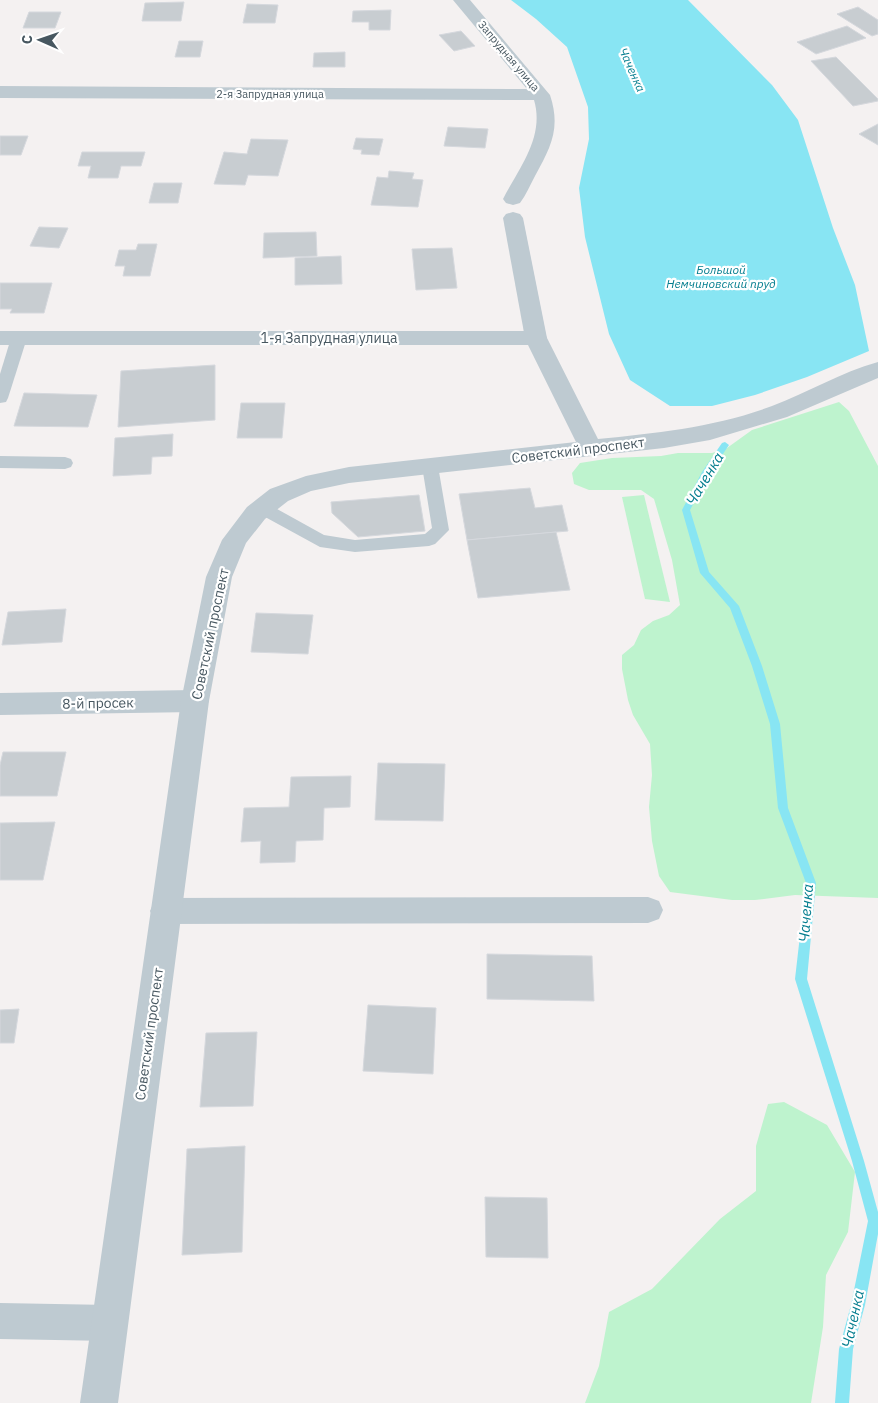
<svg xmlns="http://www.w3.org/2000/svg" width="878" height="1403" viewBox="0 0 878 1403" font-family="'IBM Plex Sans',sans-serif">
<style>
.green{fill:#bef3ce}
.water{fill:#88e5f3}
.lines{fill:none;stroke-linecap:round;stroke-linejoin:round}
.stream{fill:#88e5f3;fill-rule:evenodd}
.building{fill:#c8cdd1;stroke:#d5d8dd}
.service{fill:#becad1;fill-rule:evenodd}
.minor{fill:#becad1;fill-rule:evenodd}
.tertiary{fill:#becad1;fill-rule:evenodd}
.labels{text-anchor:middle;stroke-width:4.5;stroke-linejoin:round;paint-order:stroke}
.far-street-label{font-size:11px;fill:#475760;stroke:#fff}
.far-water-label{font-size:12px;font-style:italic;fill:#057e8f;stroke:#fff}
.street-label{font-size:14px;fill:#475760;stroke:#fff}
.water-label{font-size:15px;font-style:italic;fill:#057e8f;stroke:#fff}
</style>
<rect width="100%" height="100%" fill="#f4f1f1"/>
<g class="green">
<polygon points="839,402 849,411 878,466 878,898 795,895 755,900 732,900 670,892 659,876 652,841 649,807 652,775 650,744 633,715 628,700 622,669 622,655 634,645 641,630 653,621 669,615 680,605 672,560 654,499 641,490 589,490 574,484 572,473 580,463 612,458 661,456 678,453 712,453 727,448 752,430"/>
<polygon points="644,495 670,602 645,599 622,497"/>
<polygon points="784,1102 827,1125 855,1172 848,1232 826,1275 823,1327 811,1403 585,1403 599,1366 609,1312 652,1289 720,1219 756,1191 756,1146 768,1104"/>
</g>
<polygon class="water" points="511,0 688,0 772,85 798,120 833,228 855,285 869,351 807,377 755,395 712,406 670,406 630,380 609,334 585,237 579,188 589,139 588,107 567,47 536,19"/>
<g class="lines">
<polygon class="stream" points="725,442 729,445 710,473 690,510 709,572 739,606 762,666 780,724 788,808 816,883 807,979 864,1161 878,1212 878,1234 865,1305 853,1349 849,1403 835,1403 839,1349 851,1305 868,1221 852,1161 795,979 806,883 778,808 770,724 752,666 730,608 700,573 682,510 702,472 722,443"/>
</g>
<g class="building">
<polygon points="184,2 181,21 142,21 145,3"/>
<polygon points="247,4 278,5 275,23 243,23"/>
<polygon points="858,7 878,20 878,34 872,36 837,14"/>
<polygon points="391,10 390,30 369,30 369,22 352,22 353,11"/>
<polygon points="29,12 61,12 55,28 23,28"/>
<polygon points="847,26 866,38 816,54 797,42"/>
<polygon points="461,31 475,46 454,51 439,35"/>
<polygon points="179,41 203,41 200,57 175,57"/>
<polygon points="345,52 345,67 313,67 314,53"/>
<polygon points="836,57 878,99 878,101 853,106 811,61"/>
<polygon points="878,124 878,145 859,134"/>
<polygon points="448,127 488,129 485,148 444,146"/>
<polygon points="0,136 28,136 21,155 0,155"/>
<polygon points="356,138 383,139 379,155 361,154 362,150 353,149"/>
<polygon points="251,139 288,140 278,176 248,175 245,185 214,184 224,152 247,154"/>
<polygon points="82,152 145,152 141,166 121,166 118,178 88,178 91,166 78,166"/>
<polygon points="389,171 414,173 412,179 423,180 418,207 371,205 377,177 388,178"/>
<polygon points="154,183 182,183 178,203 149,203"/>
<polygon points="39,227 68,228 59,248 30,246"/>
<polygon points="316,232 317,256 263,258 264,233"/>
<polygon points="138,244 157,244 150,276 123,276 125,266 115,266 119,250 136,250"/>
<polygon points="452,248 457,288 416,290 412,249"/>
<polygon points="341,256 342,284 295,285 295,258"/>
<polygon points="0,283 52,283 44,313 10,313 12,309 0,309"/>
<polygon points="215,365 215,420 118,427 121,371"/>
<polygon points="24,393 97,395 88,427 14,426"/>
<polygon points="241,403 285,403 282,438 237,438"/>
<polygon points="173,434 172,456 152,457 151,474 113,476 115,438"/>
<polygon points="530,488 535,508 562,505 568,531 467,540 459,494"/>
<polygon points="419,495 425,531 358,537 332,513 331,502"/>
<polygon points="556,532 570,590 478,598 467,540"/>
<polygon points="66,609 62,642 2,645 8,612"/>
<polygon points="256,613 313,615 308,654 251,652"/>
<polygon points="3,752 66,752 57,796 0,796 0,765"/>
<polygon points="378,763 445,764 443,821 375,820"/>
<polygon points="351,776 350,807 324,808 323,840 296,841 295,862 260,863 261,841 241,842 244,808 289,807 291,777"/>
<polygon points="55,822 43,880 0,880 0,823"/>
<polygon points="487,954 592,956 594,1001 487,999"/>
<polygon points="368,1005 436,1008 433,1074 363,1071"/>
<polygon points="19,1009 14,1043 0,1043 0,1010"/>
<polygon points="257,1032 253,1106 200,1107 206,1033"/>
<polygon points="245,1146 242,1252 182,1255 187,1149"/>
<polygon points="485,1197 547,1198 548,1258 486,1257"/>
</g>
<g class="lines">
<g class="service">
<polygon points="19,333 24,335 27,338 8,398 6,402 0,403 0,374 11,338 14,335"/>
<polygon points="0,456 65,457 71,459 73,463 71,467 65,469 0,468"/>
<polygon points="430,460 436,462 438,466 449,530 435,544 429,546 355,552 320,547 256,512 254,508 256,504 262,502 268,504 324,535 355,540 425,534 432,528 422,466 424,462"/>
</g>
<g class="minor">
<path d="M453 0H470L550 95C561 128 551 147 535 176 530 185 526 195 520 203L513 205 506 203 503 199C519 168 545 137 534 100L0 98V86L527 89Z"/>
<polygon points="513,212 520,214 523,218 547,338 544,343 536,345 528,343 525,338 503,218 506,214"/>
<polygon points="195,690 205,693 209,701 205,709 195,712 0,715 0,693"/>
<polygon points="648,897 659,901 663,910 659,919 648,923 165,924 154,920 150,911 154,902 165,898"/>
<polygon points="0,1303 110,1305 123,1310 128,1323 123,1336 110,1341 0,1339"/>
</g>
<path class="tertiary" d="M0 331H536L544 333 547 338 598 439C657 433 716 427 772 406 807 393 841 372 878 362V378L787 417 710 440 664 448 349 483 311 491 288 501 265 519 246 543 232 577 209 701 118 1403H80L181 701 206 577 222 540 247 507 270 489 306 476 349 467 576 442 528 345H0Z"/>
</g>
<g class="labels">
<g class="far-street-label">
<text transform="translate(509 56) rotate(50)" y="4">Запрудная улица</text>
<text x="270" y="98">2-я Запрудная улица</text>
</g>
<g class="far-water-label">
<text transform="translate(632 70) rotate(66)" y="4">Чаченка</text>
<text x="721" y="274">Большой<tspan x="721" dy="14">Немчиновский пруд</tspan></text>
</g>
<g class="street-label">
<text x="329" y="343">1-я Запрудная улица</text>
<text transform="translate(578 450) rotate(-7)" y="5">Советский проспект</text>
<text transform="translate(210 634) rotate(-78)" y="5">Советский проспект</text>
<text transform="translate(98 703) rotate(-1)" y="5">8-й просек</text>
<text transform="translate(149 1034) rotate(-82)" y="5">Советский проспект</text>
</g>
<g class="water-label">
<text transform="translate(705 479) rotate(-59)" y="5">Чаченка</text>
<text transform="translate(806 913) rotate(-86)" y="5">Чаченка</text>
<text transform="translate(853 1319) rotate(-78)" y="5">Чаченка</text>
</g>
</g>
<g transform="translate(40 40) rotate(272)" stroke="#ffffff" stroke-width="4" paint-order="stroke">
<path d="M0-4L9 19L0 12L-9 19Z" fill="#475760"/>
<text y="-8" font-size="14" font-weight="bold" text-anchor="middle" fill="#475760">С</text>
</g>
</svg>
